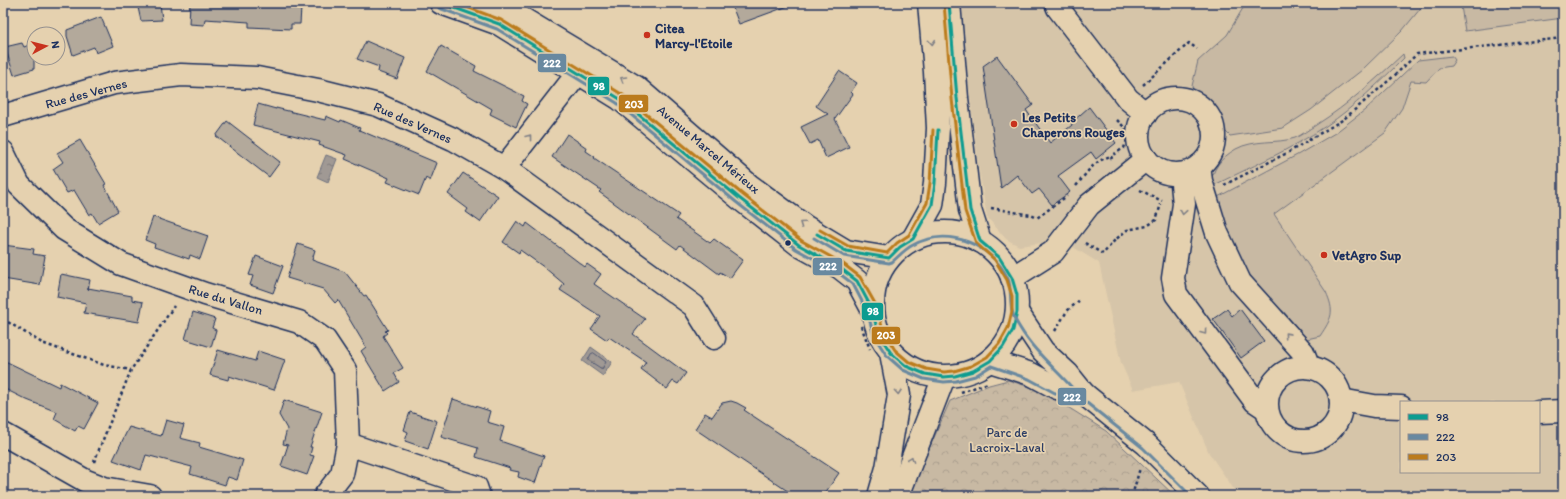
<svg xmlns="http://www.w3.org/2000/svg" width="1566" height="499" viewBox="0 0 1566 499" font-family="Itim,sans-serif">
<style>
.built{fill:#d6c5a9;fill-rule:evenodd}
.green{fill:#c8b9a3;stroke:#727480}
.park{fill:url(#park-crowns);stroke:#727480}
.water{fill:url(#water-ripples);stroke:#6b6f7e}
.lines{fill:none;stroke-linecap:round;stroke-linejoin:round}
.shore{stroke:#505974;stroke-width:1}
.building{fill:#b3a99b;stroke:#1b2f5e}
.minor-casing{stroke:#1b2f5e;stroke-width:25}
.major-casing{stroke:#1b2f5e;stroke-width:25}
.path{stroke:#1b2f5e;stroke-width:2.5;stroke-dasharray:3 3;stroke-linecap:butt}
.minor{stroke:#e5d1af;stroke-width:22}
.major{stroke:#e5d1af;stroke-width:22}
.bus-1-casing{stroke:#e5d1af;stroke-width:6}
.bus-2-casing{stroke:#e5d1af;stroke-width:6}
.bus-3-casing{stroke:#e5d1af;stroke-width:6}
.bus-1{stroke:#0c9c90;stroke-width:3}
.bus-2{stroke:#6989a0;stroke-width:3}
.bus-3{stroke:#bb7b1c;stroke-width:3}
.oneway{stroke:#808086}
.poi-dot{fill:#c8321e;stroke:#e5d1af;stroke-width:1.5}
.bus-dot{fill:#1b2f5e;stroke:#e5d1af;stroke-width:1.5}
.labels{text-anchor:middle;stroke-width:3.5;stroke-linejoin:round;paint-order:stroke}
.poi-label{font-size:13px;font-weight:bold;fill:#1b2f5e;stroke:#e5d1af;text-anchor:start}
.street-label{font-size:13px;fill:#1b2f5e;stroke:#e5d1af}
.park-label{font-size:13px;fill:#2c3d65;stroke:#e5d1af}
.line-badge{stroke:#e5d1af;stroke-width:1.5}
.badge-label{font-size:11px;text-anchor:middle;font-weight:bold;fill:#fff}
</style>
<defs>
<pattern id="park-crowns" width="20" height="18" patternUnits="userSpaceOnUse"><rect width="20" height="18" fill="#c8b9a3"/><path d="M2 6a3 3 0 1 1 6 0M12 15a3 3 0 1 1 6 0" fill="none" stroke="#ab9f8f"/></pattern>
<pattern id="water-ripples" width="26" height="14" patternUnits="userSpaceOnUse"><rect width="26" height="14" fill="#a09994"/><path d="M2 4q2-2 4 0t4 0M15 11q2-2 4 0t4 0" fill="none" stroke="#827d7c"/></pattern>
</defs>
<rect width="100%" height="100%" fill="#e5d1af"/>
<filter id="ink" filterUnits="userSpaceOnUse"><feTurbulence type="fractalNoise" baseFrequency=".025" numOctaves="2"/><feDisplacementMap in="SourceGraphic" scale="8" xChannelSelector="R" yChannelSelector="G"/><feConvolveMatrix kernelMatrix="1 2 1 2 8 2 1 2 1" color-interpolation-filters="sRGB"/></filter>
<g filter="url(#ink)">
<path class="built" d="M959 3H1563V496H1240L1233 488 1209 453 1179 382 1133 390 1121 363 1099 263 1052 234 1042 243 1019 246 1006 239 987 217 978 164ZM1401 402H1539V472H1401Z"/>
<g class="green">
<polygon points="1246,3 1425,3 1402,31 1362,70 1311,110 1283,128 1230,136 1225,131 1223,121 1214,106 1195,95 1192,86 1198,61 1227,35"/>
<polygon points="1463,3 1563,3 1563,18 1465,31 1461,6"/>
<path d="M1403 54 1404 58C1380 82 1354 107 1326 126 1290 150 1249 168 1210 187 1212 170 1220 158 1236 149 1254 139 1277 144 1295 138 1302 135 1309 129 1316 125 1349 104 1374 81 1403 54Z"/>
<path d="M1452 56 1455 60 1451 66 1439 68 1426 82 1411 81 1402 108 1385 133 1274 214 1326 292C1335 312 1332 318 1320 336L1307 339 1283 311 1274 307 1230 249 1214 199 1299 154 1335 133 1365 110 1418 60Z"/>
</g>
<polygon class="park" points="1008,380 1042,391 1106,431 1175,496 910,496 922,465 950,401 989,385"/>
<g class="water">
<polygon points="326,155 337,159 328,182 317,177"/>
<polygon points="591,347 612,362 603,376 582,361"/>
</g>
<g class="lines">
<polygon class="shore" points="594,353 606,362 602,369 588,360 591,354"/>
</g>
<g class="building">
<polygon points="137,3 160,3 162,20 141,21"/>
<polygon points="190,3 270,3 270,4 293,6 293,7 301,8 300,24 291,24 291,29 249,27 249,22 205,19 204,25 189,24"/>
<polygon points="731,3 791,3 791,5 739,24"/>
<polygon points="101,17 113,46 96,53 94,47 73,55 67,36 67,30"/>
<polygon points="366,41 405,58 397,79 378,72 379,67 357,59"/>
<polygon points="22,43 24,47 34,43 34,69 14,75 5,47"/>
<polygon points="441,46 476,66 474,71 524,96 522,101 527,104 516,127 490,114 492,109 427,71"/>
<polygon points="997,56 1033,105 1026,110 1050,143 1072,125 1071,123 1089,107 1116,143 1096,159 1091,152 1058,176 1070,192 1052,205 1039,189 1032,194 1017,175 1001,188 983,66"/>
<polygon points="839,71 857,83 851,92 853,94 835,119 849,147 826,158 818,140 810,144 801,127 828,114 816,106"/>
<polygon points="258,104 276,109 276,108 325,120 326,116 340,122 341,120 360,128 359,130 437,163 430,181 426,178 419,195 387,182 389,178 345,159 347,155 319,145 320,142 253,125"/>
<polygon points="227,121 280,162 269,177 216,136"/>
<polygon points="567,134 587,148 586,151 595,157 594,158 679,215 676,219 710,243 714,239 743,260 730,278 720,272 719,274 680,245 677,249 599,192 601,190 552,157"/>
<polygon points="80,140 106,184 104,185 118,211 98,223 92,213 89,215 74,190 67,193 53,169 63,162 57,153"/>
<polygon points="463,173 498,196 480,222 466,212 468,209 448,194"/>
<polygon points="153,217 208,236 200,259 190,255 189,259 154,247 155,244 145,240"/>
<polygon points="517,221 525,227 527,223 585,267 587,264 601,274 594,284 645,319 633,334 686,373 678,384 673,381 667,389 641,369 646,362 609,337 607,340 591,329 600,316 560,290 564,284 545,268 520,250 519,253 503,242"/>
<polygon points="298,244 315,250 312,260 345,272 364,296 366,295 388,330 385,331 387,333 383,336 403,368 394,373 399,382 385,391 361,351 366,347 338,300 335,303 323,289 287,278"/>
<polygon points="3,245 34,249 33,254 45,256 40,285 3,279"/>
<polygon points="256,256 283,266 273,293 250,285 253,276 249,275"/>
<polygon points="61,274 90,280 88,290 88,288 132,296 132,300 143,302 139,322 84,313 86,303 57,297"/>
<polygon points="1227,309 1232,316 1240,309 1264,341 1241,358 1213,319"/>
<polygon points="193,312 215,319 212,328 216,330 211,347 185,339"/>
<polygon points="218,350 255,361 258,351 285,360 274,390 229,376 228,380 210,375"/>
<polygon points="3,360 59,387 60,383 98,403 84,429 78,426 75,431 54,419 57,412 27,400 3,388"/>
<polygon points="453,399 490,411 487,422 504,427 500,441 544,456 535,483 518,477 519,472 509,470 510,468 476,457 478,448 441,437"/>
<polygon points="284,400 322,412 310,447 312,447 310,455 314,456 307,475 281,466 288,445 283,444 287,429 279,415"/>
<polygon points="731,401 737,403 746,408 744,410 839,473 823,496 795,496 695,429 705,413 712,417 722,403"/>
<polygon points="410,412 437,421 428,449 405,441 408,432 404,430"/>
<polygon points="166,420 184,425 180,438 200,443 199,447 243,460 237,480 228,477 225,485 190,474 192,467 146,455 141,470 113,460 129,427 161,436"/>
</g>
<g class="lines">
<defs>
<g id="minor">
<polyline points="1056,3 1058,8 1128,99 1146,114"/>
<circle cx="1176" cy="136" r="38"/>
<polyline points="3,116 114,83 181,75 257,78 318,90 378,105 453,139 504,168 694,306 714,338"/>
<polyline points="3,152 19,185 64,229 121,264 205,294 299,322 325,340 345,370 348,444 342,474 325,496"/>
<polyline points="1199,166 1201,181 1217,233 1240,282 1303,352 1309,367"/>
<polyline points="504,168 578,73"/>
<polyline points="1181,174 1184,204 1173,278 1176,294 1255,401 1267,409"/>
<polyline points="1012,278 1053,252 1089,205 1146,159"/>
<circle cx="1304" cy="404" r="37"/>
<polyline points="1341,400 1374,406 1401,407"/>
<polyline points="1539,412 1563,411"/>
<polyline points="3,434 86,481 104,488 150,496"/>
<polyline points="348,444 476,487 479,496"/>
</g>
<g id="major">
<polyline points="441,3 499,24 620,99 739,198 799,245 839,267 857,281 872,309"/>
<polyline points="492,3 503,7 636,87 749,185 806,227 846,251 889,258"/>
<polyline points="949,3 957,98 970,210 980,241"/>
<circle cx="945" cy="304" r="72"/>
<polyline points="913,239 932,205 935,183 938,128 935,72 929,3"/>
<polyline points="1017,312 1043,351 1068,374 1084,394 1146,444 1198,496"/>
<polyline points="990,361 1031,374 1057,388 1084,394"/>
<polyline points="879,496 887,468 899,395 891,353"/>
<polyline points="898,496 944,377"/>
</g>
</defs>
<use href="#minor" class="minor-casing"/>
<use href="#major" class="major-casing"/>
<g class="path">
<polyline points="1143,85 1189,43 1197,49"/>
<polyline points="1112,159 1111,156 1124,148 1128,137 1125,128 1117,120"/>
<polyline points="1224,185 1289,152 1344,119 1394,76 1417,54 1563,38"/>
<path d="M1076 186C1087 173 1093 161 1111 156"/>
<polyline points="1140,190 1162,201"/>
<polyline points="991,208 1031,215 1037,218 1067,196"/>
<polyline points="1085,243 1103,254 1115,240 1127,230 1147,226 1156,220 1161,204"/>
<polyline points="3,319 42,343 104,365 131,370"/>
<polyline points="861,326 870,349"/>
<polyline points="1055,331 1067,311 1081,299"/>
<polyline points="961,392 988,383"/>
<polyline points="94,462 131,370 174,306"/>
<polyline points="1132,496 1140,468"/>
</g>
<use href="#minor" class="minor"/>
<use href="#major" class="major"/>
<defs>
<g id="bus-1">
<polyline points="441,3 499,24 620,99 739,198 799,245 839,267 857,281 872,309 878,333 891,353 906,366 925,374 944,377 955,376 973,371 990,361 1003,347 1013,330 1017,312 1017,295 1012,278 999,257 980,241 970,210 957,98 949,3"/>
<polyline points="817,234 846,251 889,258 900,247 913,239 932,205 935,183 938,130"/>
</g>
<g id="bus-2">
<polyline points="439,8 497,29 617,103 736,202 796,249 836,271 853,284 867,311 874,336 887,356 903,370 924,379 944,382 956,381 975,376 991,366 1029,379 1055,393 1082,399 1143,448 1191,496"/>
<path d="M814 238 844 256 889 263 892 262C899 256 905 249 913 245 948 226 992 244 1008 279 1011 286 1010 295 1011 303 1011 313 1015 320 1020 328 1035 353 1058 371 1076 392"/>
</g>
<g id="bus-3">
<polyline points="456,3 501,20 623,95 742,194 802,241 842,263 860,277 877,307 883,331 895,350 909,362 926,369 944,372 954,371 971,366 987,357 999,344 1008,328 1012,311 1012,296 1007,280 995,260 976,243 965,211 952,99 944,3"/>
<polyline points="820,230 848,246 887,253 897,243 909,235 927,203 930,183 933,130"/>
</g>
</defs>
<use href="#bus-1" class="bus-1-casing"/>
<use href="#bus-2" class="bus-2-casing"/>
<use href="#bus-3" class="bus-3-casing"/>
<use href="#bus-1" class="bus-1"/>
<use href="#bus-2" class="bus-2"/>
<use href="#bus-3" class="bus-3"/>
</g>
<defs><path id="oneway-chevron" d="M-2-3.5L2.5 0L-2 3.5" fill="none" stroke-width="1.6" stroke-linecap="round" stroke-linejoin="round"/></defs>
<g class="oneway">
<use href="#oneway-chevron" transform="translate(932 42) rotate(85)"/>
<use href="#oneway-chevron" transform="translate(623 79) rotate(-149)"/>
<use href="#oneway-chevron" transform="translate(529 137) rotate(-52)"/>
<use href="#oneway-chevron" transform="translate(1183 212) rotate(99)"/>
<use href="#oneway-chevron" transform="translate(802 224) rotate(-145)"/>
<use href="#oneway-chevron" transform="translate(1204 332) rotate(53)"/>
<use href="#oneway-chevron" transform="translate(1287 335) rotate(-132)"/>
<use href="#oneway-chevron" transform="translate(898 392) rotate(85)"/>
<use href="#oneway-chevron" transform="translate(911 459) rotate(-69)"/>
</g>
</g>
<g class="poi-dot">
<circle cx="647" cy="35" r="4"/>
<circle cx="1014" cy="124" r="4"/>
<circle cx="1324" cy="255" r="4"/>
</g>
<circle class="bus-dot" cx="788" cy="243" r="3.5"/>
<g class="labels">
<g class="poi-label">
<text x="655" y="33">Citea<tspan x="655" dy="15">Marcy-l'Etoile</tspan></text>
<text x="1022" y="122">Les Petits<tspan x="1022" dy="15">Chaperons Rouges</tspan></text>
<text x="1332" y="260">VetAgro Sup</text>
</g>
<g class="street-label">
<text transform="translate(86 93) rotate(-15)" y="5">Rue des Vernes</text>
<text transform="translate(413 122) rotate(24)" y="5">Rue des Vernes</text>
<text transform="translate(709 149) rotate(40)" y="5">Avenue Marcel Mérieux</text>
<text transform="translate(226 299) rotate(17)" y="5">Rue du Vallon</text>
</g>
<g class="park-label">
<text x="1007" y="437">Parc de<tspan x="1007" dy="15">Lacroix-Laval</tspan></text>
</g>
</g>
<g class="line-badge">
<rect x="537" y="53" width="30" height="20" rx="4" fill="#6989a0"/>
<rect x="587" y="76" width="23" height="20" rx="4" fill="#0c9c90"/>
<rect x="618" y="94" width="31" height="19" rx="4" fill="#bb7b1c"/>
<rect x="812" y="257" width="31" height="19" rx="4" fill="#6989a0"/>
<rect x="861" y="302" width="23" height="19" rx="4" fill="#0c9c90"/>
<rect x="871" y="326" width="30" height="19" rx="4" fill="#bb7b1c"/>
<rect x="1057" y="387" width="30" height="19" rx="4" fill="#6989a0"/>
</g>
<g class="badge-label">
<text x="552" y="67">222</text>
<text x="599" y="90">98</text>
<text x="634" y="108">203</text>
<text x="828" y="270">222</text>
<text x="873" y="315">98</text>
<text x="886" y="339">203</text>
<text x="1072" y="401">222</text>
</g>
<rect width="1566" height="499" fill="none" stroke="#e5d1af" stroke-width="16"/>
<rect x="8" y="8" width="1550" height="483" fill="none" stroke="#1b2f5e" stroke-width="1.5" filter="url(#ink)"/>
<rect x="1400" y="401" width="140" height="72" fill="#e5d1af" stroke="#94908f"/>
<rect x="1408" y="414" width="20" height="6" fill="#0c9c90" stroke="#94908f"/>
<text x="1436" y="421" font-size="12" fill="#1b2f5e">98</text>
<rect x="1408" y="434" width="20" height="6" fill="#6989a0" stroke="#94908f"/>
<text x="1436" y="441" font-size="12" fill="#1b2f5e">222</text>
<rect x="1408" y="454" width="20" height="6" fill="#bb7b1c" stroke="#94908f"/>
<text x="1436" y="461" font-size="12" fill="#1b2f5e">203</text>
<g transform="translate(46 46) rotate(83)"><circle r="19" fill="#e5d1af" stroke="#94908f"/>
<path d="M0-3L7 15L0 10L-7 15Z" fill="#c8321e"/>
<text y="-6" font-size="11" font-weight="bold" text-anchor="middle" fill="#1b2f5e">N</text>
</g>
</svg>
